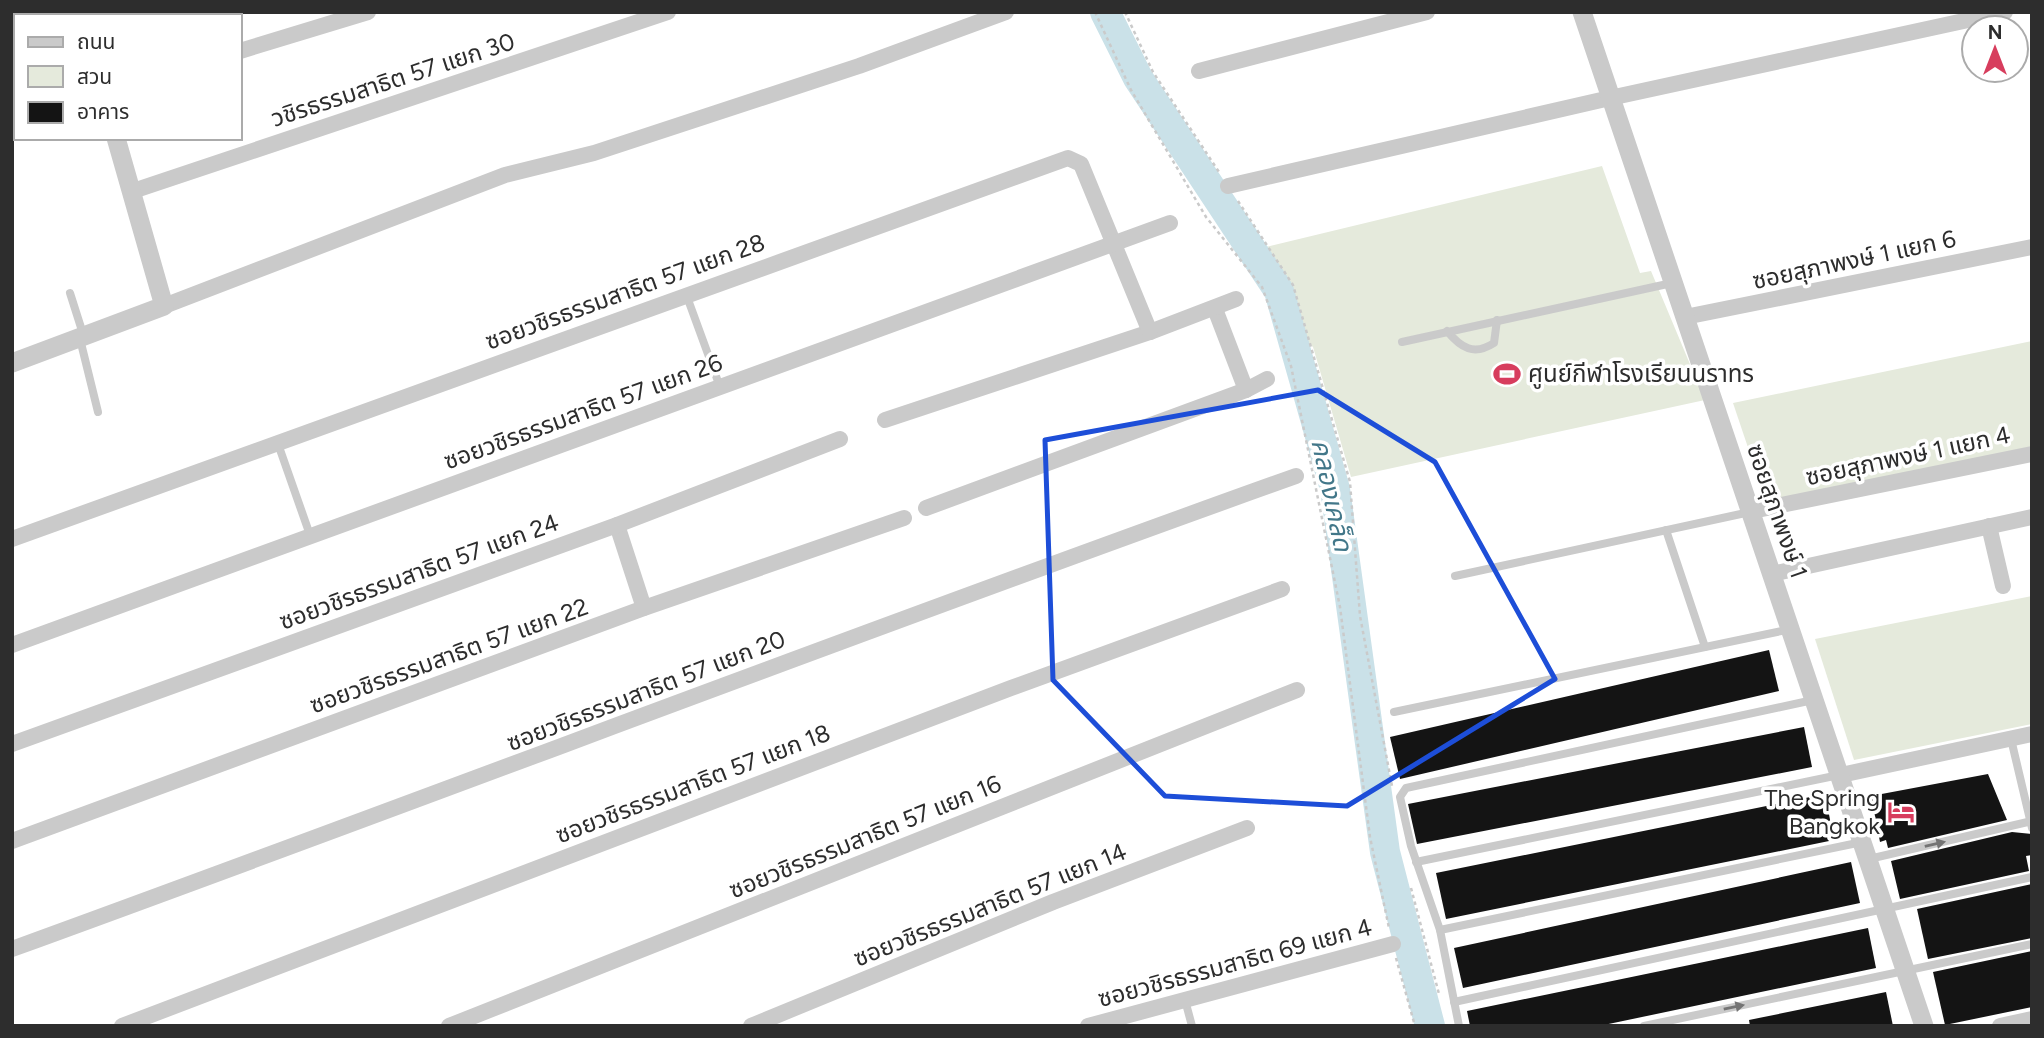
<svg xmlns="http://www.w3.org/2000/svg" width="2044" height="1038" viewBox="0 0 2044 1038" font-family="Figtree,'Noto Sans Thai',sans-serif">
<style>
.green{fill:#e5eadc}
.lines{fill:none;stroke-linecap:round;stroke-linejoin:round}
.river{stroke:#cae1e8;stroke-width:30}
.building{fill:#141414}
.path{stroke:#cacaca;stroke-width:2.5;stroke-dasharray:3.5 3.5;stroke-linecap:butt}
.service{stroke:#cacaca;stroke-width:8}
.minor{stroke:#cacaca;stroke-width:16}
.tertiary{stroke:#cacaca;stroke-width:19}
.oneway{fill:#747474}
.marked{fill:none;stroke:#1d4ed8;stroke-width:5;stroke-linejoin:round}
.labels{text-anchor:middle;stroke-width:7;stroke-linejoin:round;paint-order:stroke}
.street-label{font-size:24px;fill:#2d2d2d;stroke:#fff}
.poi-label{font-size:24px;fill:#2d2d2d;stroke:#fff;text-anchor:start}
.water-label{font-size:26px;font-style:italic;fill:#427789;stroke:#fff}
</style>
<rect width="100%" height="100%" fill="#fff"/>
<g class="green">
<polygon points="1602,166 1640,273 1651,271 1705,400 1351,477 1313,347 1296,333 1283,287 1258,249"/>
<polygon points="2032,341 2032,447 1766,501 1733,403"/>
<polygon points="2032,596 2032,724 1854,760 1815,639"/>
</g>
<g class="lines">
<polyline class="river" points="1105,12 1138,78 1279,291 1335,489 1385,852 1430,1026"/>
</g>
<g class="building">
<polygon points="1769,650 1779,691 1400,779 1390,737"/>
<polygon points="1804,727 1812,767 1417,844 1408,804"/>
<polygon points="1988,774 2007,820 1888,848 1886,840 1880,842 1871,796"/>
<polygon points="1825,794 1834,840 1446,919 1436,873"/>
<polygon points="2012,832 2032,834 2032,855 2026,856 2029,871 1900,899 1891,861"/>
<polygon points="1851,862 1860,903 1463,988 1454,948"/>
<polygon points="2032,884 2032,938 1928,959 1917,909"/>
<polygon points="1868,928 1876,968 1599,1026 1470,1026 1467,1011"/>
<polygon points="2032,951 2032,1007 1945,1025 1933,972"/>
<polygon points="1886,992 1893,1026 1750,1026 1749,1020"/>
</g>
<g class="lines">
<g class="path">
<polyline points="1095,12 1131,90 1206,217 1262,287 1291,366 1340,607 1370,837 1389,928"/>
<polyline points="1125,12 1153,72 1219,172"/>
<polyline points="1238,201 1293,285 1350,482 1360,616 1392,786"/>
<polyline points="1411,888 1439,994"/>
<polyline points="1396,958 1415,1026"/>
</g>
<g class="service">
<polyline points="12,16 16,29"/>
<polyline points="12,41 16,40"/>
<polyline points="70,293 84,337"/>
<polyline points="686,294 720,387"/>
<path d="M1447 331C1461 348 1474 356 1494 343L1497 320"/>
<polyline points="80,339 98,412"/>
<polyline points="1402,342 1672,283"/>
<polyline points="277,441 310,535"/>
<polyline points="1666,530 1705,647"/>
<polyline points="1455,576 1750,512"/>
<polyline points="1394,712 1791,629"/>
<polyline points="2011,739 2032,828"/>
<polyline points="1869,859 2032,821"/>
<polyline points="1416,862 1839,775"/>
<polyline points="1440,930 1862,842"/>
<polyline points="1185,1000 1192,1026"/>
<polyline points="1454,1002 2032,877"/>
<polyline points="1459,1026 1440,930 1411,846 1400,797 1406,788 1813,700"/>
<polyline points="1644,1026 2032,944"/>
</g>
<g class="minor">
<polyline points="240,51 368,12"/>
<polyline points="1199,71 1427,12"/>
<polyline points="1228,186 1610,98 2005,12"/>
<polyline points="133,191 668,12"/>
<polyline points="164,306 505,175 594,153 859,66 1006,12"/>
<polyline points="1215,309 1246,390"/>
<polyline points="1685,317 2032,247"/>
<polyline points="885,420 1150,332 1236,299"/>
<polyline points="926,508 1246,390 1267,379"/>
<polyline points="1752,511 2032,454"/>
<polyline points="617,525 644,608"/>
<polyline points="1989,526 2003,586"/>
<polyline points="12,539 1068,158 1081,164 1150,332"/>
<polyline points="1772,574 2032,517"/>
<polyline points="12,645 1170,223"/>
<polyline points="12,744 617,525 840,439"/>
<polyline points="1841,775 2032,734"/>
<polyline points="12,841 644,608 904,518"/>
<path d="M12 949C441 793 867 629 1296 476"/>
<polyline points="122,1026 1011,688 1282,589"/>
<polyline points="449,1026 1297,690"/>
<polyline points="751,1026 1053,902 1247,828"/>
<polyline points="1088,1026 1393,944"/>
<polyline points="2000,1026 2032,1019"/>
</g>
<g class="tertiary">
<polyline points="75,12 76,16"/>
<polyline points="1582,12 1924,1026"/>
<polyline points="12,363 164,306 116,138"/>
</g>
</g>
<defs><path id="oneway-solid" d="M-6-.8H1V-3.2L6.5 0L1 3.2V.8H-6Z" transform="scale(1.75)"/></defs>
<g class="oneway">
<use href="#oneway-solid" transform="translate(1935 844) rotate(-13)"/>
<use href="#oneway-solid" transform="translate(1734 1007) rotate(-12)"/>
</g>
<path class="marked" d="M1318 390 1435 462 1555 679 1347 806 1165 796 1053 680 1045 440Z"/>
<defs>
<symbol id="stadium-bare" viewBox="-9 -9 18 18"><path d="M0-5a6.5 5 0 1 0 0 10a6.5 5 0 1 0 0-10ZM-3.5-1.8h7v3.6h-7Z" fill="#d73d5d" stroke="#fff" stroke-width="2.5" paint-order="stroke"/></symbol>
<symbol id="hotel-bare" viewBox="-9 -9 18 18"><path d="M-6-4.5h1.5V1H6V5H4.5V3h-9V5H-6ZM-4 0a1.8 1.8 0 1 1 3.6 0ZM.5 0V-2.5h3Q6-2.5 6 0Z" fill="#d73d5d" stroke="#fff" stroke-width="2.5" paint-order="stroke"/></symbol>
</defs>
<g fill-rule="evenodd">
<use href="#stadium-bare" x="1488" y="355" width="38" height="38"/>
<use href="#hotel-bare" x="1882" y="793" width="38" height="38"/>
</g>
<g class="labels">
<g class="street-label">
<text transform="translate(393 80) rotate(-18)" y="8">วชิรธรรมสาธิต 57 แยก 30</text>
<text transform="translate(1854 260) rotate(-12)" y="8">ซอยสุภาพงษ์ 1 แยก 6</text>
<text transform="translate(625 292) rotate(-20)" y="8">ซอยวชิรธรรมสาธิต 57 แยก 28</text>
<text transform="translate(583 412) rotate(-20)" y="8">ซอยวชิรธรรมสาธิต 57 แยก 26</text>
<text transform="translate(1908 456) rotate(-12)" y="8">ซอยสุภาพงษ์ 1 แยก 4</text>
<text transform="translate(1777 511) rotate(71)" y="8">ซอยสุภาพงษ์ 1</text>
<text transform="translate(419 572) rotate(-20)" y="8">ซอยวชิรธรรมสาธิต 57 แยก 24</text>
<text transform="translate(449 656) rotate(-20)" y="8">ซอยวชิรธรรมสาธิต 57 แยก 22</text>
<text transform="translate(646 691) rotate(-21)" y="8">ซอยวชิรธรรมสาธิต 57 แยก 20</text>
<text transform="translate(693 784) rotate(-21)" y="8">ซอยวชิรธรรมสาธิต 57 แยก 18</text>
<text transform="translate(865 837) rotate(-22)" y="8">ซอยวชิรธรรมสาธิต 57 แยก 16</text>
<text transform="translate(990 905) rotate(-22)" y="8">ซอยวชิรธรรมสาธิต 57 แยก 14</text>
<text transform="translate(1235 963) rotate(-15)" y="8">ซอยวชิรธรรมสาธิต 69 แยก 4</text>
</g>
<g class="poi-label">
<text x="1528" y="382">ศูนย์กีฬาโรงเรียนนราทร</text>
<text x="1880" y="806" text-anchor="end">The Spring<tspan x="1880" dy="28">Bangkok</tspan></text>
</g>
<g class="water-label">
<text transform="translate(1332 495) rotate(78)" y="9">คลองเคล็ด</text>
</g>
</g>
<rect width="2044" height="1038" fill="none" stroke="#2d2d2d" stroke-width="28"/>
<rect x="14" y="14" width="228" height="126" fill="#ffffff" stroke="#ababab" stroke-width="2"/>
<rect x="28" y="37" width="35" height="10" fill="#cacaca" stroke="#ababab" stroke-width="2"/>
<text x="77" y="49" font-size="21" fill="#2d2d2d">ถนน</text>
<rect x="28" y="66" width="35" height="21" fill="#e5eadc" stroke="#ababab" stroke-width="2"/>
<text x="77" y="84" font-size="21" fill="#2d2d2d">สวน</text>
<rect x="28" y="102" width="35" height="21" fill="#141414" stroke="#ababab" stroke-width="2"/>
<text x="77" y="119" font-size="21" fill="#2d2d2d">อาคาร</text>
<g transform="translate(1995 49)"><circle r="33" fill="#ffffff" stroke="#ababab" stroke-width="2"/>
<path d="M0-5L12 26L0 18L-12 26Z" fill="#d73d5d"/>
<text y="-10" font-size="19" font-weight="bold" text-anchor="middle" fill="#2d2d2d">N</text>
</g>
</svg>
